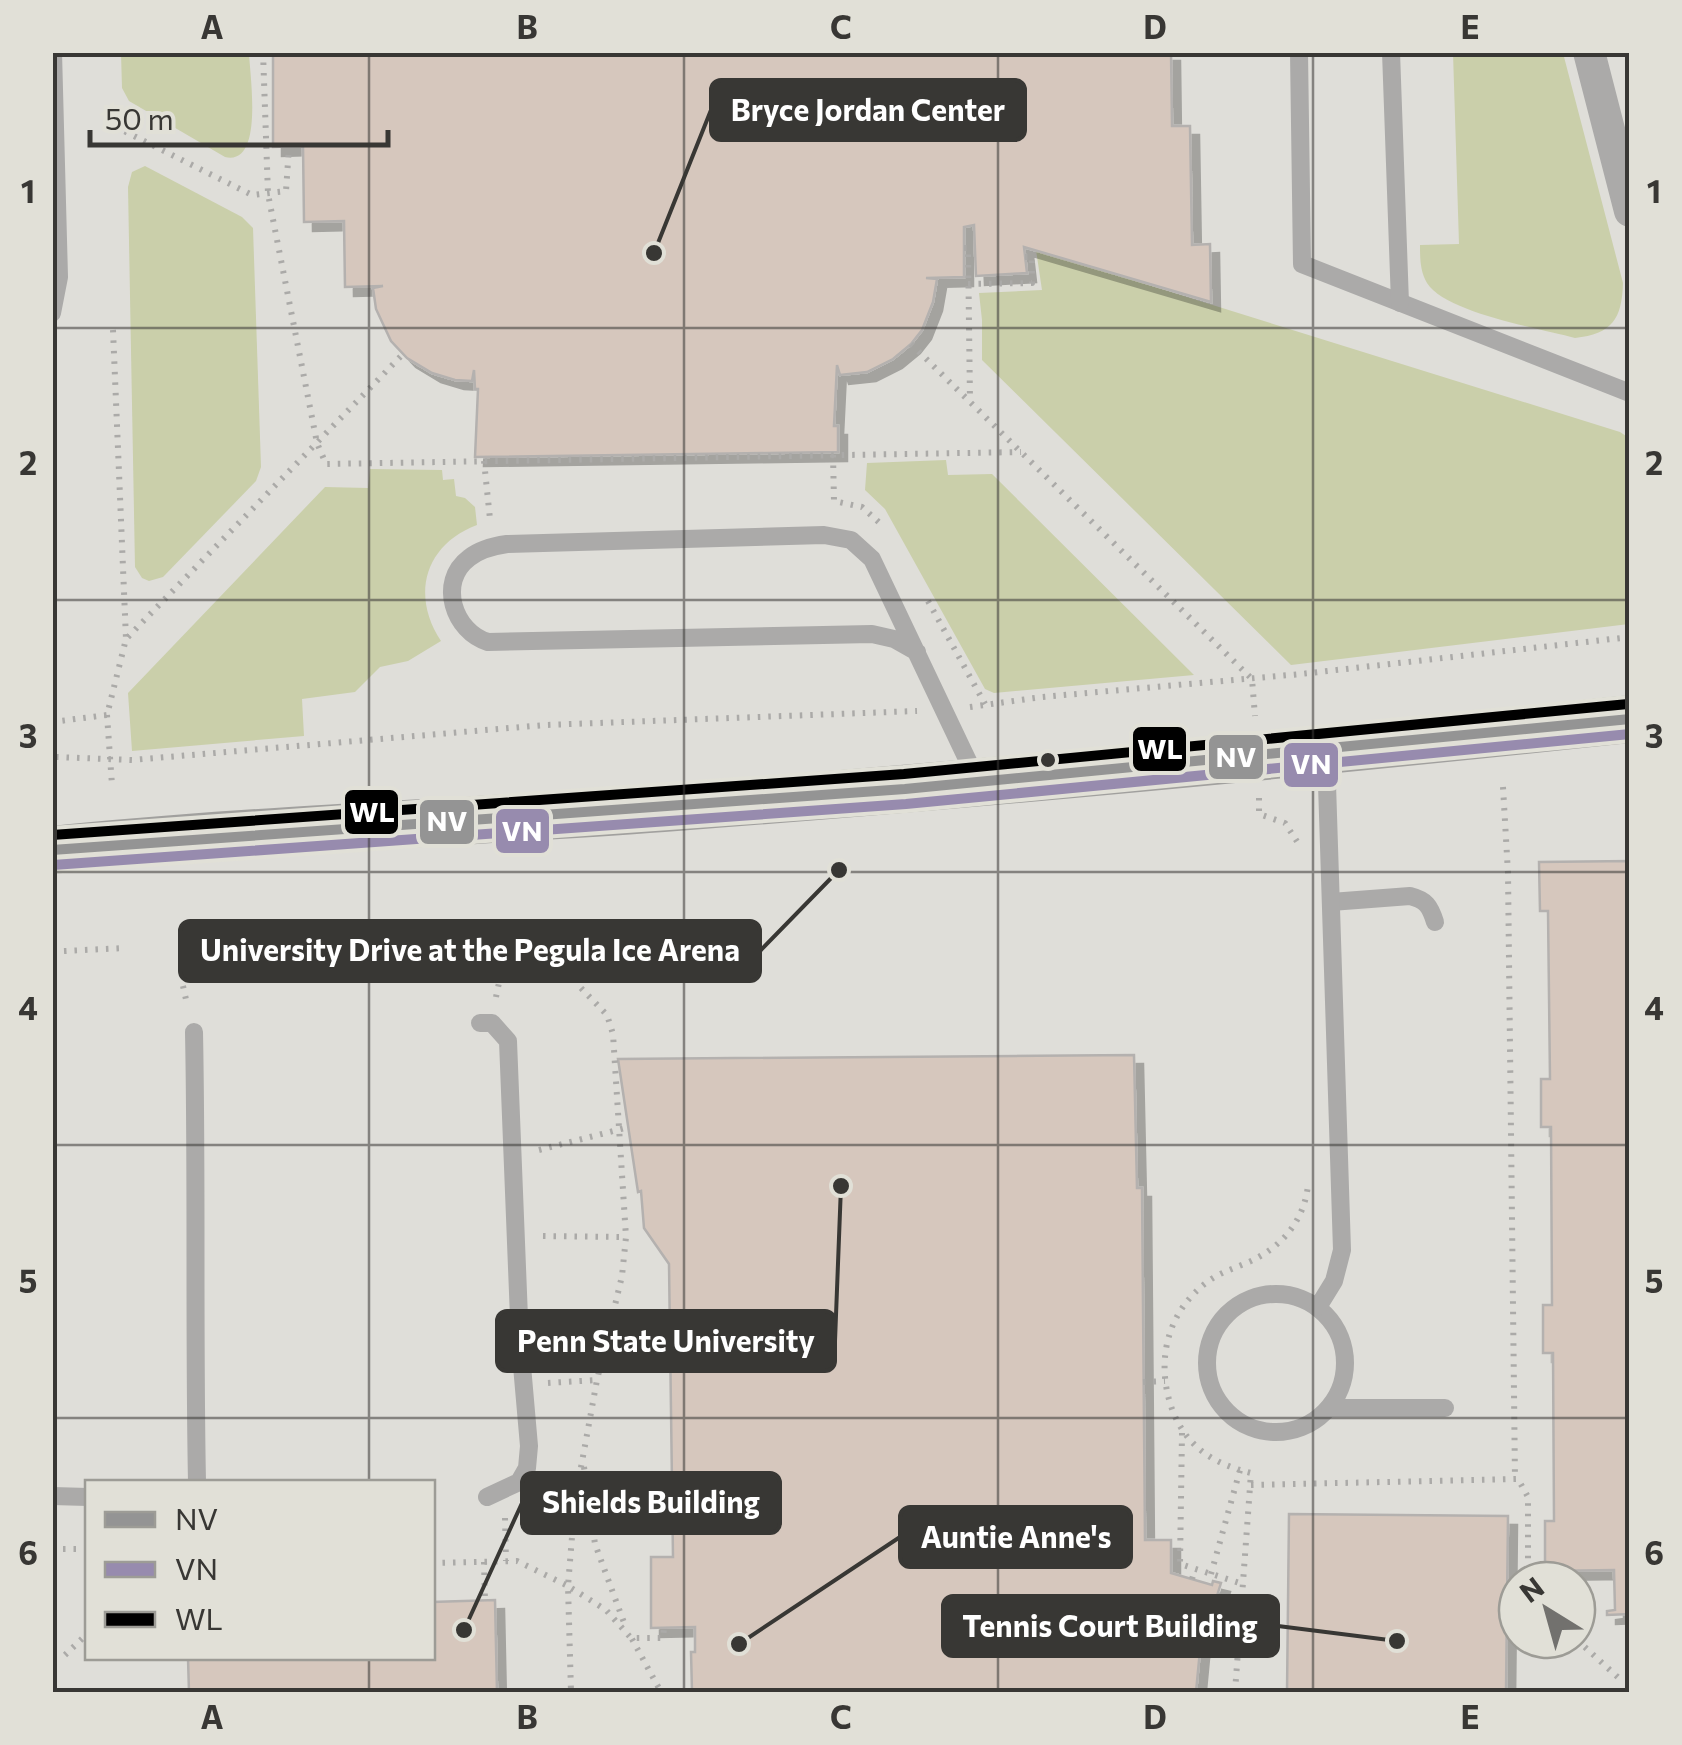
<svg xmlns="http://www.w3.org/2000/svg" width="1682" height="1745" viewBox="0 0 1682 1745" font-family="Commissioner,sans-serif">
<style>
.green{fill:#cacfaa}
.building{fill:#d6c7bd;stroke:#b4b1af;stroke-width:2.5;filter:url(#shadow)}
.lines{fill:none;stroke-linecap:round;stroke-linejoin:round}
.path{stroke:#abaaa8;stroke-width:6;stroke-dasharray:2.5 8;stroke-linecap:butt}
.lane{stroke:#abaaa9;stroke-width:18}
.street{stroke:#abaaa9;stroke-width:32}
.secondary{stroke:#a1a09e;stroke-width:48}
.bus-1-casing{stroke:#e1e0d7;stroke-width:18}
.bus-2-casing{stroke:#e1e0d7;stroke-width:18}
.bus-3-casing{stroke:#e1e0d7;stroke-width:18}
.bus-1{stroke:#949494;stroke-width:10}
.bus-2{stroke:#978bae;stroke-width:10}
.bus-3{stroke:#000;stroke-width:10}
.grid{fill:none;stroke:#383734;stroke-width:2.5;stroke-opacity:0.55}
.bus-dot{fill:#383734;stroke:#e1e0d7;stroke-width:4}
.leader{fill:none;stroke:#383734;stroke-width:4}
.callout-dot{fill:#383734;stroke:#e1e0d7;stroke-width:4}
.callout{fill:#383734;stroke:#383734;stroke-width:4}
.callout-label{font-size:30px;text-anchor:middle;font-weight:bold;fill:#fff}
.line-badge{stroke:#e1e0d7;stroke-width:4}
.badge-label{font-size:28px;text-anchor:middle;font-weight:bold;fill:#fff}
.neatline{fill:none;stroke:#383734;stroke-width:4}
.grid-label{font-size:32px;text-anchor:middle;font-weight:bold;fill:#383734}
</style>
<defs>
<filter id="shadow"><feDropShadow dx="9" dy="9" stdDeviation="0" flood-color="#0004"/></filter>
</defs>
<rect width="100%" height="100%" fill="#dfded9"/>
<g class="green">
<path d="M121 53H249C250 77 264 166 225 157L129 101 122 88Z"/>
<path d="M1453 53H1563L1623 283C1622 319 1612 334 1575 338 1539 328 1446 313 1427 283 1420 271 1420 258 1420 245L1459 244Z"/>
<polygon points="145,166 242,217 253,228 261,467 256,481 163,577 149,581 142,578 135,567 128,187 132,172"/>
<polygon points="1036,250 1620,432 1629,438 1629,624 1291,665 982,360 982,320 979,293 1042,290"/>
<polygon points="946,460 948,475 992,474 1194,675 994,693 985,689 885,509 865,490 867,463"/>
<path d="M370 469 442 470 443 480 454 479 456 496 465 498 475 507 477 525C424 545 411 596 441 641L408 661 380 667 355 692 302 699 304 736 132 751 128 693 325 487 368 488Z"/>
</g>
<g class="building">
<polygon points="273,52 1171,52 1172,126 1190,126 1192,245 1210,244 1211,302 1024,247 1027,273 976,276 974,225 964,227 964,277 926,278 937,279 933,302 922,330 911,344 893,359 867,372 840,375 837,365 834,426 838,426 838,452 475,457 478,389 475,389 474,370 472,381 455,380 432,373 407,358 391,341 376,309 373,288 383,286 345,287 344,221 304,222 303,146 273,147"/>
<polygon points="1630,861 1630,1614 1607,1615 1607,1611 1615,1610 1614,1570 1545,1571 1545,1521 1554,1521 1553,1353 1543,1353 1543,1305 1552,1305 1551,1127 1541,1127 1541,1079 1550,1079 1548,911 1540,911 1539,862"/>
<polygon points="1134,1055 1137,1188 1142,1188 1145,1540 1171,1540 1171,1573 1212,1585 1213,1581 1221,1583 1200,1650 1196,1692 692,1692 691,1652 695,1652 695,1627 651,1628 651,1557 673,1557 669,1264 644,1228 641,1191 638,1192 618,1059"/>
<polygon points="1289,1514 1508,1516 1506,1692 1287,1692"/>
<polygon points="495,1600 497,1692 189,1692 188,1658 432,1658 432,1602"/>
</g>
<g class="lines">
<g class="path">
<polyline points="263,52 268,194 317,443 326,464 1021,452"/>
<polyline points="106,122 252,195 286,191 289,147"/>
<polyline points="964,248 968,248 970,400"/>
<polyline points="968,284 1032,283 1032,257 1025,257"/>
<polyline points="113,330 126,639"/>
<polyline points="911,344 1252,679 1255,716"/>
<polyline points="833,455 834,501 862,507 883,526"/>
<polyline points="484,461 490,519"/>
<polyline points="928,601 985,704"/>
<polyline points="970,707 1042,697 1301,674 1630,637"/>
<polyline points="107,715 112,785"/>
<polyline points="52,722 107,715 126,639 403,354"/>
<polyline points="56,757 132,760 545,725 917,711"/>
<polyline points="1503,787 1508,873 1515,1479"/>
<polyline points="1259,798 1259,814 1285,823 1298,843"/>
<polyline points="64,951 126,948"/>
<polyline points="183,986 187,1004"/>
<polyline points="581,988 607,1015 613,1034 626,1237 622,1276 597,1380 575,1500 568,1586 606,1610 631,1638 663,1638 664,1628"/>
<polyline points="496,997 500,978"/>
<polyline points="539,1150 629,1127"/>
<polyline points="543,1236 625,1237"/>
<polyline points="1143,1382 1165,1381"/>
<polyline points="548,1383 597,1380"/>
<polyline points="1182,1433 1180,1564 1243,1584"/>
<polyline points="584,1467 595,1544 626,1628"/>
<polyline points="1251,1485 1518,1479 1528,1497 1528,1580"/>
<polyline points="505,1518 506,1561"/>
<polyline points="63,1549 88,1549"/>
<polyline points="484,1562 485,1601"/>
<polyline points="432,1563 517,1561 568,1586 571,1692"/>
<polyline points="1211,1574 1240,1470"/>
<polyline points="1192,1579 1195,1569"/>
<polyline points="632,1639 661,1692"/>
<polyline points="1577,1640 1622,1681"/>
<polyline points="65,1655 88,1633"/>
<path d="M1235 1692 1251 1473C1214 1464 1186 1447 1172 1409 1155 1361 1167 1310 1210 1280 1220 1273 1232 1269 1244 1264 1279 1250 1304 1223 1308 1185"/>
</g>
<g class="lane">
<polyline points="1299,52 1302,264 1630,393"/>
<polyline points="1391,52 1400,303"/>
<polyline points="52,313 59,277 53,52"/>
<path d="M917 652 894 639 872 634 488 642C454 632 437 582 469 558 480 549 493 546 507 544L824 535 851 540 872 559 977 780"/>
<path d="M1331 902 1410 896C1426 900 1430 906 1435 922"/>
<polyline points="480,1023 492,1023 508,1041 520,1343 529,1446 527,1468 519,1482 487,1497"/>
<path d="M194 1032C197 1182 194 1332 197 1482"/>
<circle cx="1276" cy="1363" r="69"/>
<polyline points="1318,1307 1334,1281 1342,1250 1326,753"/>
<polyline points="1330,1408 1445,1408"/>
<polyline points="52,1496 88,1497"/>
</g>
<polyline class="street" points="1589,52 1630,211"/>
<path class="secondary" d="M52 850C256 829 460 823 663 808 986 784 1308 753 1630 719"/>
<defs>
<polyline id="bus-1" points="52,850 905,789 1630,719"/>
<polyline id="bus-2" points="53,865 906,804 1630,734"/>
<polyline id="bus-3" points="52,835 904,774 1628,704"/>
</defs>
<use href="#bus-1" class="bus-1-casing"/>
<use href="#bus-2" class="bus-2-casing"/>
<use href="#bus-3" class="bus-3-casing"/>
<use href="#bus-1" class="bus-1"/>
<use href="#bus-2" class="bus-2"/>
<use href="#bus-3" class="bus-3"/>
</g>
<path class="grid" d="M369 52V1482M684 52V1692M998 52V1692M1313 52V1692M52 328H1630M52 600H1630M52 872H1630M52 1145H1630M52 1418H1630M369 1658V1692"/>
<circle class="bus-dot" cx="1048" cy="760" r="9"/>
<path class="leader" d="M654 253L711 110M839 870L760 951M841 1186L835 1341M464 1630L522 1503M739 1644L900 1537M1397 1641L1278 1626"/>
<g class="callout-dot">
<circle cx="654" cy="253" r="10"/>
<circle cx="839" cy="870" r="10"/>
<circle cx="841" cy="1186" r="10"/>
<circle cx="464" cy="1630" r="10"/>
<circle cx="739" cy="1644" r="10"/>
<circle cx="1397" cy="1641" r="10"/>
</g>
<g class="callout">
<rect x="711" y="80" width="314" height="60" rx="10"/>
<rect x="180" y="921" width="580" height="60" rx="10"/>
<rect x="497" y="1311" width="338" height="60" rx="10"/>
<rect x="522" y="1473" width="258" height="60" rx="10"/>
<rect x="900" y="1507" width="231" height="60" rx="10"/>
<rect x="943" y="1596" width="335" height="60" rx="10"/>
</g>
<g class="callout-label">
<text x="868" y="121">Bryce Jordan Center</text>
<text x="470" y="961">University Drive at the Pegula Ice Arena</text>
<text x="666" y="1352">Penn State University</text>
<text x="651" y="1513">Shields Building</text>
<text x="1016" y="1548">Auntie Anne's</text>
<text x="1110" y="1637">Tennis Court Building</text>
</g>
<g class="line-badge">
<rect x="1131" y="725" width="57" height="48" rx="10" fill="#000"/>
<rect x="1207" y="733" width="58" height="48" rx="10" fill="#949494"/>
<rect x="1282" y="741" width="58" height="48" rx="10" fill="#978bae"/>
<rect x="343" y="788" width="57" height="48" rx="10" fill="#000"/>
<rect x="418" y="798" width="58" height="48" rx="10" fill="#949494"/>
<rect x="494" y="807" width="57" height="48" rx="10" fill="#978bae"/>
</g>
<g class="badge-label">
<text x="1160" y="759">WL</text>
<text x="1236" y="767">NV</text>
<text x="1311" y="774">VN</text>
<text x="372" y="822">WL</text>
<text x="447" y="831">NV</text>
<text x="522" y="841">VN</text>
</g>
<rect width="1682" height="1745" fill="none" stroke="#e1e0d7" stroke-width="110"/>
<rect x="85" y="1480" width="350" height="180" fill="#e1e0d7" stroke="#9d9c96" stroke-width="2.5"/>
<rect x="105" y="1512" width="50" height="15" fill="#949494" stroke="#9d9c96" stroke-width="2.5"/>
<text x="175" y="1530" font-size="30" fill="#383734">NV</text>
<rect x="105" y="1562" width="50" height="15" fill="#978bae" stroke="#9d9c96" stroke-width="2.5"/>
<text x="175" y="1580" font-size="30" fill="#383734">VN</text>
<rect x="105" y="1612" width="50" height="15" fill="#000000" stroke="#9d9c96" stroke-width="2.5"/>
<text x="175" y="1630" font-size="30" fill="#383734">WL</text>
<g transform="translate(1547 1610) rotate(323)"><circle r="48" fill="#e1e0d7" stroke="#9d9c96" stroke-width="2.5"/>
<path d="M0-8L18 38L0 25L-18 38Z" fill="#72716e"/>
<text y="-15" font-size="28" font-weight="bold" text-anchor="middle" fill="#383734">N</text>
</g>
<path d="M90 130v15h298v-15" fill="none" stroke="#383734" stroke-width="5"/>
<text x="105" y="130" font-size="30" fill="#383734" stroke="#e1e0d7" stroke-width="8" paint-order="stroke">50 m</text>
<rect x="55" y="55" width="1572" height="1635" class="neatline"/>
<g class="grid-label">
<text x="212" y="39">A</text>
<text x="527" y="39">B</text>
<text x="841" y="39">C</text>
<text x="1155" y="39">D</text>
<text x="1470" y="39">E</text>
<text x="28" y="203">1</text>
<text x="1654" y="203">1</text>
<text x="28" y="475">2</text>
<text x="1654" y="475">2</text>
<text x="28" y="748">3</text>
<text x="1654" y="748">3</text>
<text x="28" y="1020">4</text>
<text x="1654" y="1020">4</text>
<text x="28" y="1293">5</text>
<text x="1654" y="1293">5</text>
<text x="28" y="1565">6</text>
<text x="1654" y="1565">6</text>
<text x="212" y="1729">A</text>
<text x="527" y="1729">B</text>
<text x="841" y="1729">C</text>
<text x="1155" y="1729">D</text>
<text x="1470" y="1729">E</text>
</g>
</svg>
